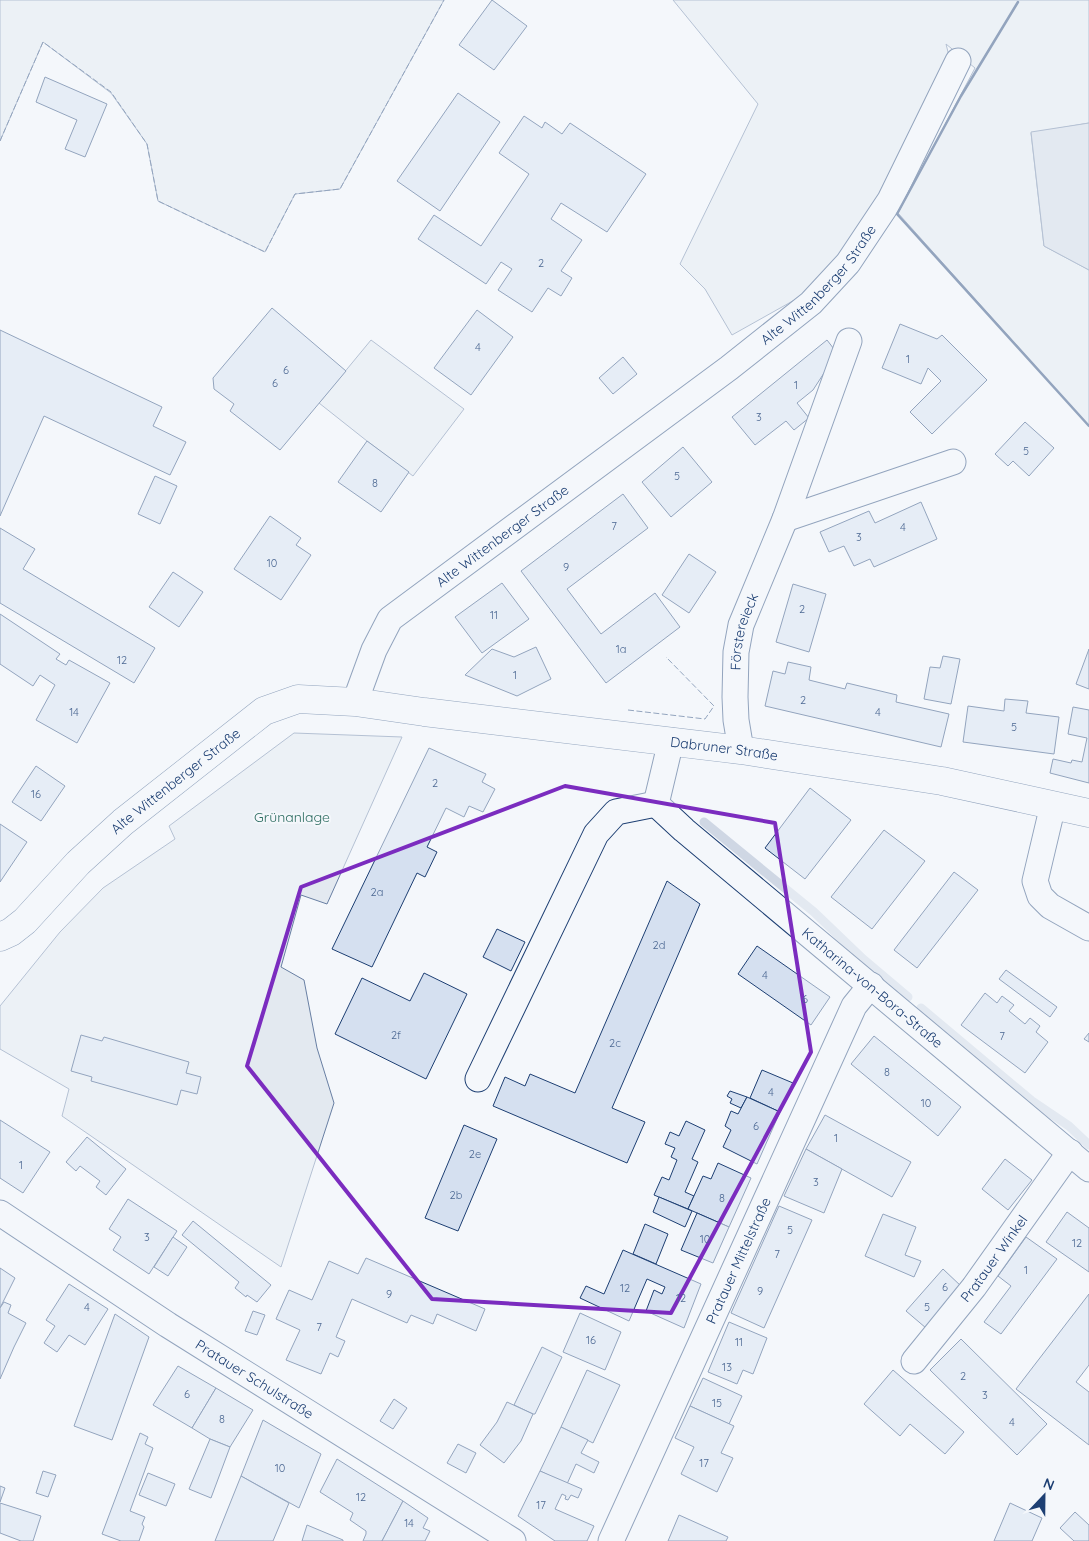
<svg xmlns="http://www.w3.org/2000/svg" width="1089" height="1541" viewBox="0 0 1089 1541" font-family="Quicksand,sans-serif">
<style>
.green{fill:#e3e9f0;stroke:#687fa3}
.parking{fill:#e3e8f0;stroke:#687fa3}
.water{fill:#cfd7e4;stroke:#687fa3}
.lines{fill:none;stroke-linecap:round;stroke-linejoin:round}
.stream{stroke:#cfd7e4;stroke-width:9}
.building{fill:#d5e0f0;stroke:#1d3f73}
.minor-casing{stroke:#1d3f73;stroke-width:27}
.tertiary-casing{stroke:#1d3f73;stroke-width:29}
.minor{stroke:#f4f7fb;stroke-width:25}
.tertiary{stroke:#f4f7fb;stroke-width:28}
.fence{stroke:#1d3f73;stroke-width:1;stroke-dasharray:6 2.5;stroke-linecap:butt}
.wall{stroke:#1d3f73;stroke-width:2.5}
.marked{fill:none;stroke:#7b2cbf;stroke-width:4;stroke-linejoin:round}
.labels{text-anchor:middle;stroke-width:4;stroke-linejoin:round;paint-order:stroke}
.number-label{font-size:11px;fill:#4b6792}
.street-label{font-size:14px;fill:#1d3f73;stroke:#f4f7fb}
.park-label{font-size:14px;fill:#2c6c60;stroke:#f4f7fb}
</style>
<rect width="100%" height="100%" fill="#f4f7fb"/>
<g class="green">
<polygon points="0,0 444,0 340,189 295,194 265,252 158,201 147,144 111,93 43,42 0,141"/>
<polygon points="673,0 1089,0 1089,123 1031,133 1044,246 1089,270 1089,426 898,213 975,68 946,44 949,56 882,196 838,259 798,298 732,335 705,289 680,264 758,104"/>
<polygon points="294,733 402,737 327,904 301,895 281,967 304,980 317,1048 334,1103 281,1267 62,1116 69,1089 0,1049 0,1006 60,932 103,888 175,839 169,826"/>
</g>
<polygon class="parking" points="371,340 464,409 413,476 367,441 319,403"/>
<polygon class="water" points="1089,123 1089,270 1044,246 1031,132"/>
<g class="lines">
<g class="stream">
<polyline points="704,822 814,912 863,959 908,997"/>
<polyline points="921,1008 1032,1101 1069,1126 1089,1145"/>
</g>
</g>
<g class="building">
<polygon points="492,0 527,26 494,70 459,45"/>
<polygon points="45,77 107,104 85,157 65,149 77,120 36,102"/>
<polygon points="458,93 500,122 440,211 397,181"/>
<polygon points="524,116 542,128 545,122 562,134 570,123 646,174 607,232 561,203 551,219 582,240 561,271 572,278 561,296 548,288 532,312 498,290 512,269 501,262 486,284 418,239 434,215 481,246 529,174 499,153"/>
<polygon points="272,308 346,371 280,450 230,411 234,404 214,389 213,378"/>
<polygon points="477,310 513,337 471,395 434,368"/>
<polygon points="900,324 937,339 942,335 987,380 932,434 910,412 941,381 928,368 921,384 882,368"/>
<polygon points="0,330 162,407 153,426 186,442 170,475 44,416 0,516"/>
<polygon points="827,340 837,353 813,390 797,403 809,418 794,430 786,421 755,445 732,417"/>
<polygon points="623,357 637,374 613,394 599,378"/>
<polygon points="1025,422 1054,448 1029,476 1013,461 1008,466 995,454"/>
<polygon points="367,441 409,472 381,512 338,482"/>
<polygon points="683,447 712,482 671,517 642,482"/>
<polygon points="155,476 177,486 160,524 138,514"/>
<polygon points="623,494 648,528 567,589 601,634 655,593 680,627 606,683 521,571"/>
<polygon points="921,502 937,539 874,567 870,559 854,566 844,546 829,552 820,532 869,511 875,523"/>
<polygon points="270,516 301,538 296,545 311,555 281,600 234,569"/>
<polygon points="0,528 35,549 23,569 155,648 134,683 0,603"/>
<polygon points="689,554 716,572 689,613 662,595"/>
<polygon points="173,572 203,592 179,627 149,607"/>
<polygon points="502,583 529,619 482,653 455,617"/>
<polygon points="793,584 826,594 809,652 776,642"/>
<polygon points="0,614 60,654 56,659 66,665 69,660 110,683 77,743 36,720 55,685 40,675 33,686 0,664"/>
<polygon points="536,647 551,679 517,696 465,675 492,649 514,657"/>
<polygon points="1089,649 1089,689 1076,684"/>
<polygon points="943,656 960,659 951,704 924,699 930,667 940,668"/>
<polygon points="788,662 811,667 809,680 845,689 847,683 897,695 896,702 949,714 941,747 765,706 773,671 785,674"/>
<polygon points="1005,699 1028,701 1026,713 1059,717 1054,754 963,742 968,706 1004,711"/>
<polygon points="1073,707 1089,710 1089,783 1050,773 1053,759 1071,763 1072,760 1082,762 1087,738 1068,734"/>
<polygon points="429,748 486,774 482,782 495,789 483,812 469,806 464,817 446,808 427,847 437,852 425,877 417,873 372,967 332,949"/>
<polygon points="36,766 65,786 41,821 12,802"/>
<polygon points="810,788 851,820 805,879 765,848"/>
<polygon points="0,824 27,842 0,882"/>
<polygon points="884,830 925,861 872,929 831,897"/>
<polygon points="954,872 978,890 917,968 894,950"/>
<polygon points="667,881 700,904 612,1108 645,1122 627,1163 493,1106 505,1077 525,1086 530,1074 575,1093"/>
<polygon points="497,929 525,942 511,971 483,957"/>
<polygon points="757,946 830,997 811,1025 738,974"/>
<polygon points="1006,970 1057,1007 1050,1017 999,979"/>
<polygon points="424,973 467,994 426,1079 335,1034 362,978 410,1001"/>
<polygon points="985,993 997,1003 1002,996 1014,1005 1009,1011 1025,1024 1030,1018 1040,1026 1036,1032 1048,1042 1025,1073 961,1025"/>
<polygon points="1089,1033 1089,1042 1084,1039"/>
<polygon points="81,1035 102,1041 104,1037 189,1062 186,1073 201,1077 197,1094 181,1090 177,1105 91,1081 92,1077 71,1071"/>
<polygon points="874,1036 961,1107 938,1136 851,1064"/>
<polygon points="762,1070 793,1083 780,1112 750,1098"/>
<polygon points="730,1091 747,1097 741,1108 730,1103 732,1099 727,1096"/>
<polygon points="747,1097 780,1112 757,1164 723,1147 731,1130 725,1126 731,1111 738,1114"/>
<polygon points="825,1115 911,1162 892,1197 806,1149"/>
<polygon points="0,1120 50,1152 23,1193 0,1178"/>
<polygon points="686,1121 705,1130 692,1159 698,1162 685,1192 694,1196 688,1209 654,1195 662,1177 669,1180 677,1160 671,1157 675,1148 665,1144 670,1132 679,1136"/>
<polygon points="464,1125 497,1139 458,1231 425,1218"/>
<polygon points="87,1137 126,1169 106,1195 96,1187 100,1181 80,1166 76,1171 66,1162"/>
<polygon points="806,1149 842,1169 824,1213 784,1196"/>
<polygon points="1005,1159 1032,1180 1008,1210 982,1189"/>
<polygon points="718,1163 751,1178 729,1227 688,1209 703,1176 711,1179"/>
<polygon points="659,1197 692,1211 685,1227 653,1212"/>
<polygon points="128,1199 177,1231 149,1274 113,1250 121,1237 109,1229"/>
<polygon points="779,1206 812,1220 764,1328 731,1313"/>
<polygon points="1067,1212 1089,1228 1089,1272 1046,1242"/>
<polygon points="697,1213 729,1227 713,1263 681,1250"/>
<polygon points="883,1214 916,1227 905,1255 921,1261 914,1277 865,1256"/>
<polygon points="193,1221 271,1285 257,1302 247,1295 246,1297 235,1288 239,1282 182,1235"/>
<polygon points="645,1224 668,1234 656,1264 633,1254"/>
<polygon points="173,1237 187,1247 168,1276 154,1267"/>
<polygon points="1026,1237 1057,1259 1001,1334 984,1322 1011,1286 998,1276"/>
<polygon points="623,1250 701,1284 684,1328 646,1311 654,1290 662,1294 665,1287 647,1279 629,1321 580,1298 586,1286 604,1294"/>
<polygon points="366,1258 485,1309 476,1331 437,1314 433,1324 411,1315 407,1323 352,1299 336,1337 345,1341 338,1357 330,1353 321,1374 286,1360 300,1330 276,1319 289,1290 312,1300 329,1261 358,1274"/>
<polygon points="0,1268 15,1278 0,1308"/>
<polygon points="943,1269 962,1287 926,1328 906,1311"/>
<polygon points="69,1284 108,1309 85,1345 69,1335 57,1352 44,1343 55,1326 46,1320"/>
<polygon points="1089,1294 1089,1365 1076,1382 1089,1392 1089,1445 1016,1389"/>
<polygon points="4,1302 11,1305 8,1313 26,1323 14,1347 0,1379 0,1308"/>
<polygon points="253,1311 265,1315 257,1335 245,1331"/>
<polygon points="580,1313 621,1332 605,1370 563,1352"/>
<polygon points="115,1314 149,1337 112,1440 74,1426"/>
<polygon points="729,1322 767,1338 753,1374 743,1370 737,1384 708,1372"/>
<polygon points="961,1339 1047,1424 1017,1455 930,1370"/>
<polygon points="542,1347 562,1357 535,1414 533,1414 514,1405"/>
<polygon points="178,1366 216,1388 192,1428 153,1405"/>
<polygon points="587,1370 620,1385 593,1443 561,1427"/>
<polygon points="893,1370 964,1432 945,1454 910,1424 900,1436 864,1404"/>
<polygon points="703,1378 742,1396 729,1424 690,1406"/>
<polygon points="216,1388 253,1410 230,1447 210,1439 192,1428"/>
<polygon points="394,1399 407,1408 393,1429 380,1421"/>
<polygon points="507,1402 533,1414 521,1441 504,1463 480,1445 497,1422"/>
<polygon points="690,1406 734,1426 721,1453 733,1458 717,1492 681,1474 694,1447 675,1438"/>
<polygon points="263,1420 321,1454 299,1508 241,1476"/>
<polygon points="561,1427 588,1440 581,1453 599,1462 594,1473 576,1464 567,1484 540,1471"/>
<polygon points="140,1433 148,1437 145,1444 153,1448 130,1511 145,1517 142,1524 144,1527 139,1541 121,1541 102,1534"/>
<polygon points="210,1439 230,1447 211,1498 189,1489"/>
<polygon points="458,1444 476,1453 466,1473 447,1463"/>
<polygon points="337,1459 403,1501 382,1541 363,1541 366,1534 366,1531 350,1520 353,1513 320,1492"/>
<polygon points="43,1471 56,1475 48,1497 36,1493"/>
<polygon points="540,1471 582,1489 578,1498 571,1495 568,1500 565,1499 566,1496 562,1494 555,1509 594,1526 587,1541 555,1541 518,1516"/>
<polygon points="148,1473 175,1484 166,1506 139,1495"/>
<polygon points="241,1476 289,1503 273,1541 215,1541"/>
<polygon points="0,1486 5,1488 0,1502"/>
<polygon points="403,1501 428,1518 423,1528 430,1531 425,1541 382,1541"/>
<polygon points="0,1503 41,1516 33,1541 21,1541 0,1533"/>
<polygon points="1010,1503 1042,1518 1032,1541 994,1541"/>
<polygon points="1075,1512 1089,1525 1089,1541 1074,1541 1060,1528"/>
<polygon points="679,1515 728,1537 726,1541 668,1541"/>
<polygon points="307,1525 343,1540 343,1541 302,1541"/>
</g>
<g class="lines">
<defs>
<g id="minor">
<polyline points="785,519 953,462"/>
<path id="s1" d="M355 702 374 650 390 619 729 368 811 303 848 263 890 200 958 61"/>
<path id="s2" d="M741 750 736 720 735 697 736 652 741 625 785 519 849 341"/>
<path id="s3" d="M656 804 684 830 1089 1169"/>
<polyline points="656,804 671,741"/>
<polyline points="1053,805 1035,881 1040,896 1050,906 1089,928"/>
<polyline points="478,1079 596,834 616,812 656,804"/>
<path id="s4" d="M0 1213 168 1325 513 1541"/>
<path id="s5" d="M914 1361 974 1287 1070 1152"/>
<path id="s6" d="M611 1541 854 1006 871 985"/>
</g>
<g id="tertiary">
<path id="s7" d="M0 937 11 932 25 921 78 863 123 822 264 711 298 699 355 702 424 712 741 750 942 781 1089 813"/>
</g>
</defs>
<use href="#minor" class="minor-casing"/>
<use href="#tertiary" class="tertiary-casing"/>
<use href="#minor" class="minor"/>
<use href="#tertiary" class="tertiary"/>
<g class="fence">
<polyline points="0,141 43,42 111,92 147,144 158,201 265,252 295,194 340,189 444,0"/>
<polyline points="628,710 705,719 714,706 666,657"/>
</g>
<polyline class="wall" points="1018,2 961,96 897,214 1089,426"/>
</g>
<path d="M0 0H1089V1541H0ZM565 786 775 823 811 1052 671 1313 432 1299 247 1066 301 887Z" fill="#f4f7fb" fill-opacity=".55" fill-rule="evenodd"/>
<path class="marked" d="M565 786 775 823 811 1052 671 1313 432 1299 247 1066 301 887Z"/>
<g class="labels">
<g class="number-label">
<text x="541" y="267">2</text>
<text x="478" y="351">4</text>
<text x="908" y="363">1</text>
<text x="286" y="374">6</text>
<text x="275" y="387">6</text>
<text x="796" y="389">1</text>
<text x="759" y="421">3</text>
<text x="1026" y="455">5</text>
<text x="677" y="480">5</text>
<text x="375" y="487">8</text>
<text x="614" y="530">7</text>
<text x="903" y="531">4</text>
<text x="859" y="541">3</text>
<text x="272" y="567">10</text>
<text x="566" y="571">9</text>
<text x="802" y="613">2</text>
<text x="494" y="619">11</text>
<text x="621" y="653">1a</text>
<text x="122" y="664">12</text>
<text x="515" y="679">1</text>
<text x="803" y="704">2</text>
<text x="74" y="716">14</text>
<text x="878" y="716">4</text>
<text x="1014" y="731">5</text>
<text x="435" y="787">2</text>
<text x="36" y="798">16</text>
<text x="377" y="896">2a</text>
<text x="659" y="949">2d</text>
<text x="765" y="979">4</text>
<text x="805" y="1003">6</text>
<text x="396" y="1039">2f</text>
<text x="1002" y="1040">7</text>
<text x="615" y="1047">2c</text>
<text x="887" y="1076">8</text>
<text x="771" y="1096">4</text>
<text x="926" y="1107">10</text>
<text x="756" y="1130">6</text>
<text x="836" y="1142">1</text>
<text x="475" y="1158">2e</text>
<text x="21" y="1169">1</text>
<text x="816" y="1186">3</text>
<text x="456" y="1199">2b</text>
<text x="722" y="1202">8</text>
<text x="790" y="1234">5</text>
<text x="147" y="1241">3</text>
<text x="705" y="1243">10</text>
<text x="1077" y="1247">12</text>
<text x="777" y="1258">7</text>
<text x="1026" y="1274">1</text>
<text x="945" y="1291">6</text>
<text x="625" y="1292">12</text>
<text x="760" y="1295">9</text>
<text x="389" y="1298">9</text>
<text x="681" y="1302">12</text>
<text x="87" y="1311">4</text>
<text x="927" y="1311">5</text>
<text x="319" y="1331">7</text>
<text x="591" y="1344">16</text>
<text x="739" y="1346">11</text>
<text x="727" y="1371">13</text>
<text x="963" y="1380">2</text>
<text x="187" y="1398">6</text>
<text x="985" y="1399">3</text>
<text x="717" y="1407">15</text>
<text x="222" y="1423">8</text>
<text x="1012" y="1426">4</text>
<text x="704" y="1467">17</text>
<text x="280" y="1472">10</text>
<text x="361" y="1501">12</text>
<text x="541" y="1509">17</text>
<text x="409" y="1527">14</text>
</g>
<g class="street-label">
<text dy="5" stroke="none"><textPath href="#s1" startOffset="635">Alte Wittenberger Straße</textPath></text>
<text dy="5" stroke="none"><textPath href="#s1" startOffset="230">Alte Wittenberger Straße</textPath></text>
<text dy="5" stroke="none"><textPath href="#s2" startOffset="120">Förstereieck</textPath></text>
<text dy="5" stroke="none"><textPath href="#s7" startOffset="814">Dabruner Straße</textPath></text>
<text dy="5" stroke="none"><textPath href="#s7" startOffset="236">Alte Wittenberger Straße</textPath></text>
<text dy="5" stroke="none"><textPath href="#s3" startOffset="284">Katharina-von-Bora-Straße</textPath></text>
<text dy="5" stroke="none"><textPath href="#s5" startOffset="130">Pratauer Winkel</textPath></text>
<text dy="5" stroke="none"><textPath href="#s6" startOffset="308">Pratauer Mittelstraße</textPath></text>
<text dy="5" stroke="none"><textPath href="#s4" startOffset="304">Pratauer Schulstraße</textPath></text>
</g>
<g class="park-label">
<text x="292" y="822">Grünanlage</text>
</g>
</g>
<g transform="translate(1044 1496) rotate(22)" stroke="#f4f7fb" stroke-width="4" paint-order="stroke">
<path d="M0-4L9 19L0 12L-9 19Z" fill="#1d3f73"/>
<text y="-8" font-size="14" font-weight="bold" text-anchor="middle" fill="#1d3f73">N</text>
</g>
</svg>
